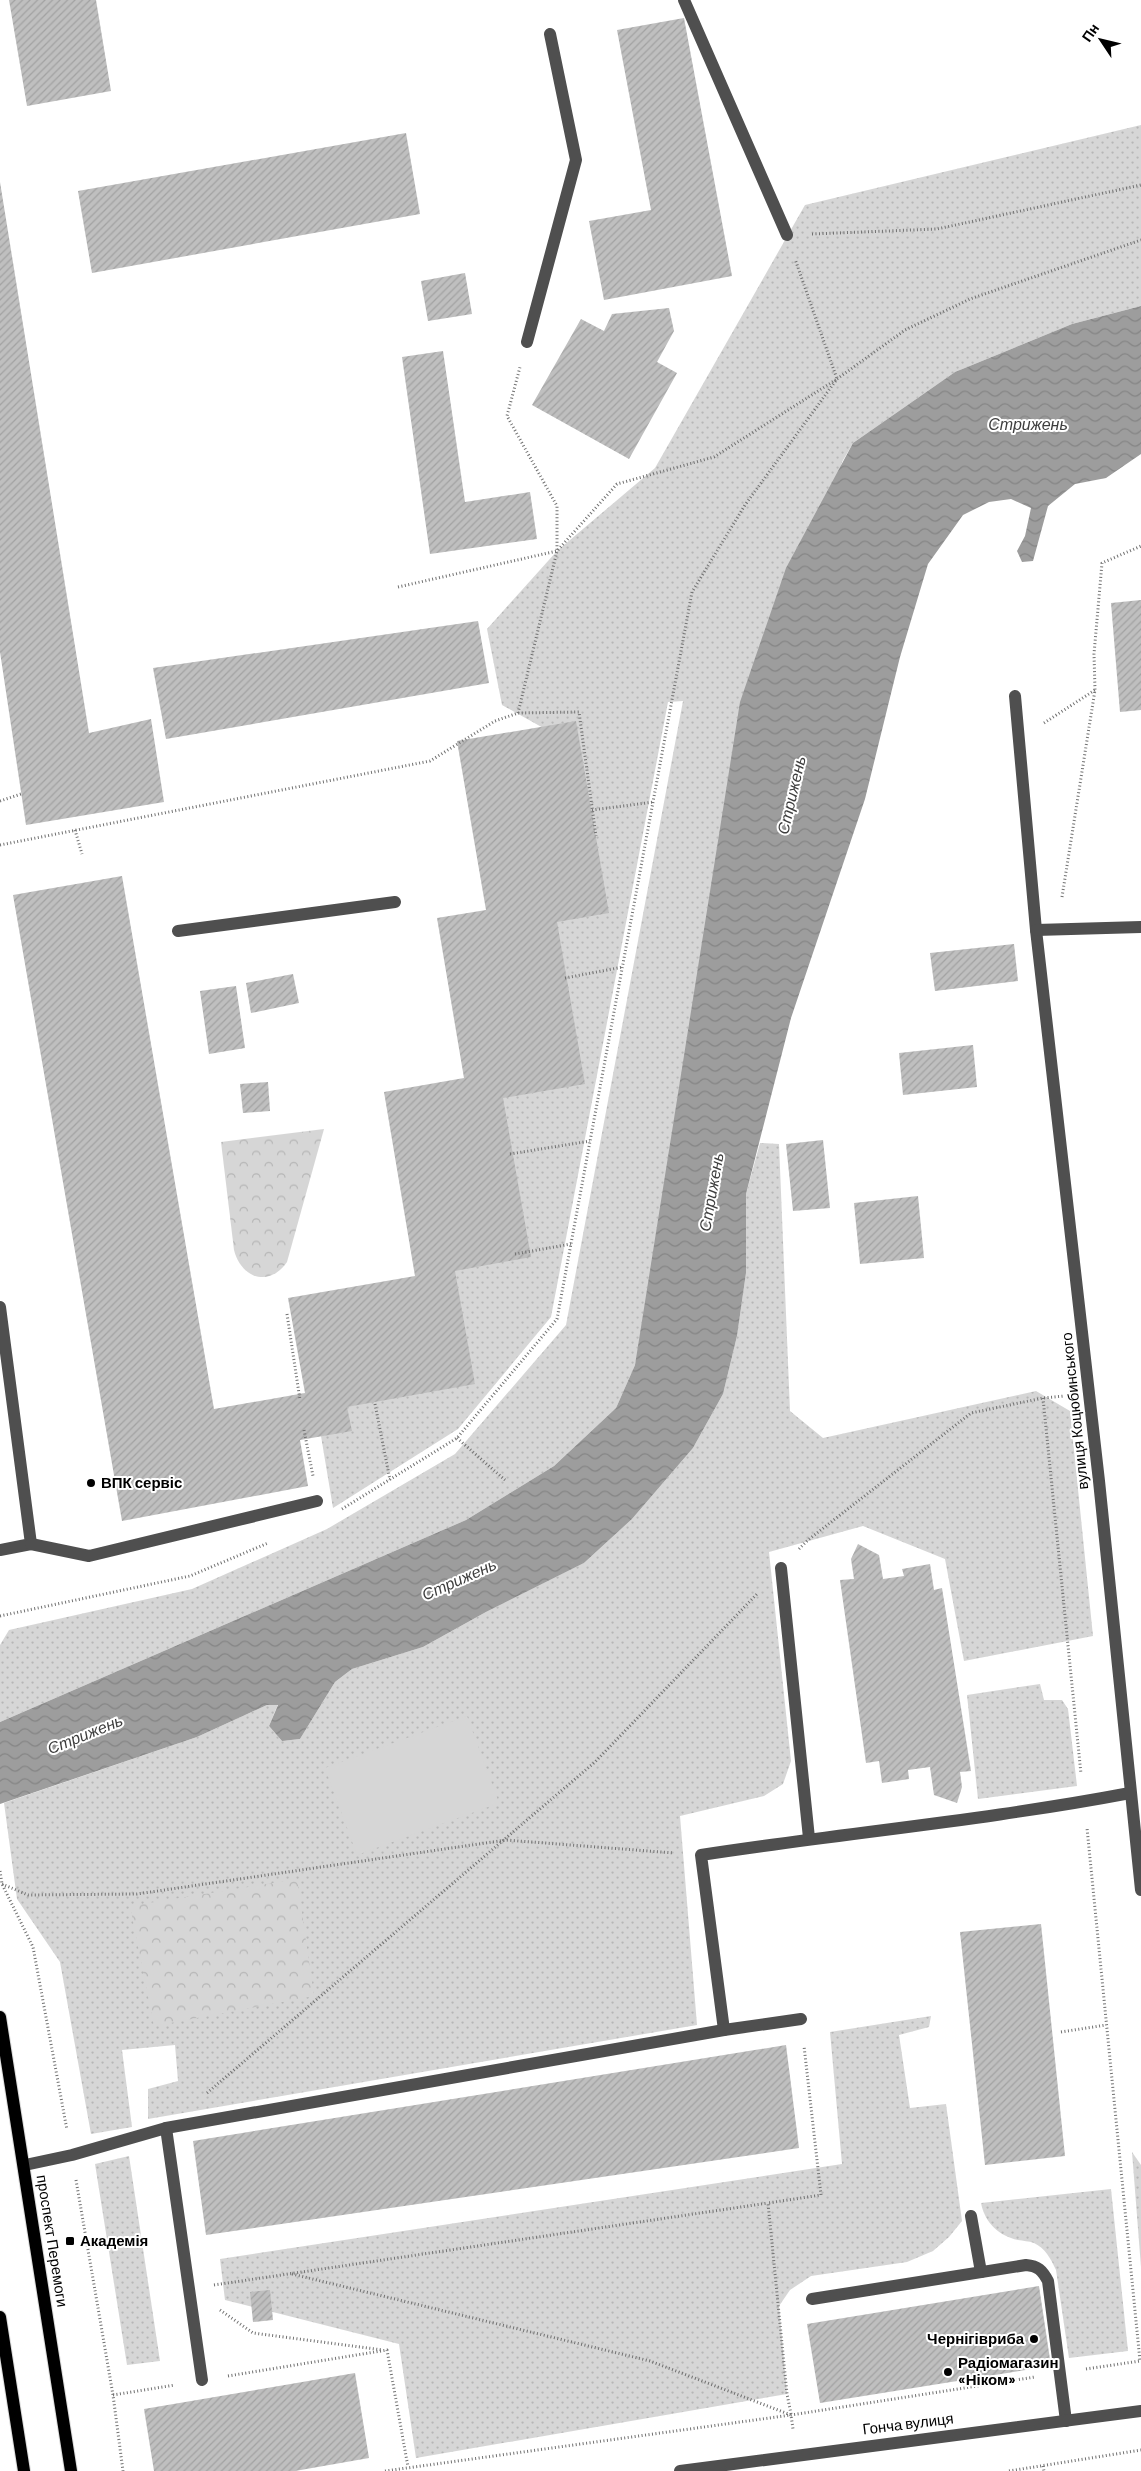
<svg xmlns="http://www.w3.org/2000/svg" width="1141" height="2471" viewBox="0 0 1141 2471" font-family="Barlow,sans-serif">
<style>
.grass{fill:url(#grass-dots)}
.park{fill:url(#park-crowns)}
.pitch{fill:#d6d6d6}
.water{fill:url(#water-waves)}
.building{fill:url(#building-hatch)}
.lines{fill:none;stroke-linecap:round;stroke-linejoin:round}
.major-casing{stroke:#dbdbdb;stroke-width:14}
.path{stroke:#717171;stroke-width:3;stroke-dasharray:1 2.5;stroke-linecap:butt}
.minor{stroke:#4f4f4f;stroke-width:12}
.major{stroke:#000;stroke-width:12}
.poi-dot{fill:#000;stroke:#fff;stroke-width:2}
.labels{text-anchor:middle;stroke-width:4;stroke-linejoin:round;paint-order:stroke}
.street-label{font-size:15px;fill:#000;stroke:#fff}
.poi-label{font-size:15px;font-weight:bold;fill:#000;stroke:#fff;text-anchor:start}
.water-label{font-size:16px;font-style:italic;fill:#3e3e3e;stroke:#fff}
</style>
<defs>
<pattern id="grass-dots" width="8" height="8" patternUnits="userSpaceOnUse" patternTransform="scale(1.25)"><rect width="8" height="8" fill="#d6d6d6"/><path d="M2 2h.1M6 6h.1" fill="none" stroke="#b6b6b6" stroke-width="1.8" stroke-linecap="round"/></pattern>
<pattern id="park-crowns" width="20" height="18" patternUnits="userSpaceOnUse" patternTransform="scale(1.25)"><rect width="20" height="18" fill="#d6d6d6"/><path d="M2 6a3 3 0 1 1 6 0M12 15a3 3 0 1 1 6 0" fill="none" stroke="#b6b6b6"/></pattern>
<pattern id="water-waves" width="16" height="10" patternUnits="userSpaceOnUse" patternTransform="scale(1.25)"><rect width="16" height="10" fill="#9d9d9d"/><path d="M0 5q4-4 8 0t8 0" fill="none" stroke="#858585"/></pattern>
<pattern id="building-hatch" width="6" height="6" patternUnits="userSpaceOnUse" patternTransform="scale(1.25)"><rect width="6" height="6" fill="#bfbfbf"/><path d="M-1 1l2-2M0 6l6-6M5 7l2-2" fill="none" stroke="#a2a2a2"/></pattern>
</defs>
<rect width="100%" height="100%" fill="#fff"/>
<g class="grass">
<polygon points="1141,125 1141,306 1072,324 955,372 853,443 842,462 635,1365 616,1408 554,1466 466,1520 0,1722 0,1645 9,1630 192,1589 327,1529 455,1454 566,1325 683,701 668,702 551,1317 458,1429 333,1508 320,1430 337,1400 432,1384 475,1384 433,1256 485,1085 544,965 563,739 502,705 487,629 557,551 655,468 805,205"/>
<polygon points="760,1143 779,1144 790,1411 823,1438 1036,1391 1070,1411 1093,1636 964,1661 945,1559 863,1526 769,1552 791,1761 783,1784 764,1796 680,1816 697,2025 148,2119 148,2089 178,2081 175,2045 122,2050 132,2127 91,2134 60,1962 17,1899 4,1803 197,1737 267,1705 278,1704 269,1726 282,1741 300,1739 335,1682 352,1669 423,1647 486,1612 584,1563 632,1519 693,1448 723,1394 737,1336 746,1273 746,1194"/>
<polygon points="1040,1684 1044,1700 1062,1700 1068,1709 1077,1786 978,1799 967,1695"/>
<polygon points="931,2016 929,2027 899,2035 910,2108 946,2104 962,2221 949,2237 933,2251 907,2262 811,2276 790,2290 779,2306 787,2394 416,2458 399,2344 225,2300 220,2259 842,2164 830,2032"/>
<polygon points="1132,2152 1141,2165 1141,2267"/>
<polygon points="129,2156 160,2361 127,2365 95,2164"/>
<path d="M1111 2189 1128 2351 1069 2358 1056 2270C1051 2259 1045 2248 1034 2243 1029 2241 1023 2241 1018 2240 999 2236 985 2223 981 2203Z"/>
</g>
<g class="park">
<path d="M324 1129 287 1262C269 1288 241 1278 234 1250L221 1142Z"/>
<polygon points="297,1879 314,1996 154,2026 130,1906"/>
</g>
<polygon class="pitch" points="467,1716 499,1803 357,1855 325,1768"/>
<polygon class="water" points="1141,306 1141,454 1106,478 1075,484 1048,506 1033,561 1022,562 1017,551 1025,536 1031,508 1011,499 989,502 963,515 928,564 900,657 865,799 791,1018 746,1194 746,1273 737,1336 723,1394 693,1448 632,1519 584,1563 486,1612 423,1647 352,1669 335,1682 300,1739 282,1741 269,1726 278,1705 267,1705 197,1737 0,1804 0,1722 466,1520 554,1466 616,1408 635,1365 740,702 786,568 853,443 955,372 1072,324"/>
<g class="building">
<polygon points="9,0 96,0 111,91 27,106"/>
<polygon points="684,18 732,276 604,300 589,221 651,210 617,30"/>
<polygon points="406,133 420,214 92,273 78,191"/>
<polygon points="0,182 89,733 151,719 164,802 26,825 0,652"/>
<polygon points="465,273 472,314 428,321 421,281"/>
<polygon points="669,308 674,331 657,362 677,373 629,459 532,405 581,319 604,331 612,314"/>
<polygon points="443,351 465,502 530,492 537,539 430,554 402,357"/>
<polygon points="1141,600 1141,710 1120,712 1111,603"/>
<polygon points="478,621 489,683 166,739 153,668"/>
<polygon points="576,721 609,913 557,922 585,1084 503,1098 531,1257 455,1271 475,1384 347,1407 352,1431 300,1440 308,1486 122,1521 13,895 122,876 214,1409 305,1393 288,1298 415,1276 384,1092 464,1078 437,918 486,910 457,741"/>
<polygon points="1014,944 1018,981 935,991 930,953"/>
<polygon points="293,974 299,1003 251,1013 246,983"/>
<polygon points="236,986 245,1048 209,1054 200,991"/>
<polygon points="973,1045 977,1087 903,1095 899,1053"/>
<polygon points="268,1082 270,1111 243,1113 240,1084"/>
<polygon points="823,1140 830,1208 793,1211 786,1144"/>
<polygon points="918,1196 924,1258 860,1264 854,1203"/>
<polygon points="858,1544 879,1555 883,1579 904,1576 902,1569 930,1564 934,1590 942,1588 971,1771 960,1772 962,1787 957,1803 934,1795 930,1767 908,1770 909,1779 882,1783 879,1761 866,1763 840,1580 854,1579 851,1559"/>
<polygon points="1041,1924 1065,2156 985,2165 960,1932"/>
<polygon points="786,2045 799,2148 206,2235 193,2141"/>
<polygon points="1039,2286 1051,2366 820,2403 807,2324"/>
<polygon points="270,2290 273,2320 253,2322 250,2292"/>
<polygon points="355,2373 369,2458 295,2471 154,2471 144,2409"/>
</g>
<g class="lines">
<defs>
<g id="major">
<polyline points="0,2017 71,2471"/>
<polyline points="0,2317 24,2471"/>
</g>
</defs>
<use href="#major" class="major-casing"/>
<g class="path">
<polyline points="812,234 937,229 1141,185"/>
<polyline points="398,587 557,551 617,484 714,457 837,379 795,259"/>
<polyline points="518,713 557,551 557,506 507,416 520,367"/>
<polyline points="1044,723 1095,690"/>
<polyline points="0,801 21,794"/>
<polyline points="592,810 654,802"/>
<polyline points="75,830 82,854"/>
<polyline points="0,845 430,761 495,721 518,713 579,712 596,836"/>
<polyline points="1062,897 1095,690 1094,654 1102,563 1141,546"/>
<polyline points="565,978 623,967"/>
<polyline points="510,1154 590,1141"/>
<polyline points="515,1254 571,1244"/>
<polyline points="287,1314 300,1400"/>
<polyline points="1043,1398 1081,1774"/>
<polyline points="375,1404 390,1480"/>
<polyline points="304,1430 313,1476"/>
<polyline points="457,1438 505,1480"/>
<polyline points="342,1509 457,1438 557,1319 692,592 745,505 837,379 905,330 970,299 1141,240"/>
<polyline points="799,1549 808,1540 971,1413 1043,1398 1064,1396"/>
<polyline points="0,1616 190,1576 268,1543"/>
<polyline points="0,1871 2,1884 33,1947 67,2130"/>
<polyline points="2,1884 28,1895 137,1894 506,1840 674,1853"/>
<polyline points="1061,2032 1106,2025"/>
<polyline points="207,2093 595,1762 757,1594"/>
<polyline points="76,2180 113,2395 123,2471"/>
<polyline points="292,2274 650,2361 791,2415 793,2429"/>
<polyline points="214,2285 768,2203"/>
<polyline points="220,2310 253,2333 383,2350"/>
<polyline points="1086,2369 1140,2361 1087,1828"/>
<polyline points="228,2376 387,2350 408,2467"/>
<polyline points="113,2395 175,2385"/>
<polyline points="791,2414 787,2394 768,2203 821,2195 804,2046"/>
<polyline points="1043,2466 1044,2471"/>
<polyline points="385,2471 791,2415 1035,2377"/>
<polyline points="1009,2471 1141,2450"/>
</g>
<g class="minor">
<polyline points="684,0 787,235"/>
<polyline points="527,342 576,160 550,34"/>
<polyline points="1015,696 1036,930 1099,1481 1141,1890"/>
<polyline points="1036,930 1141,927"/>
<polyline points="178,931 395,902"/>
<polyline points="0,1307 31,1544 0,1550"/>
<polyline points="31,1544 89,1556 317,1501"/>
<polyline points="781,1568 809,1838"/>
<path d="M724 2030 701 1855C844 1833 988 1820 1130 1793"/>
<polyline points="166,2128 202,2380"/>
<polyline points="25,2165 72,2155 166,2128 724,2030 801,2019"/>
<polyline points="971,2216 981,2272"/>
<path d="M812 2299 1026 2265C1038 2266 1042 2270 1048 2281L1066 2421"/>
<polyline points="680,2471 1141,2411"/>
</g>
<use href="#major" class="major"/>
</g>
<g class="poi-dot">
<circle cx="91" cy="1483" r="5"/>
<rect x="65" y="2236" width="10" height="10" rx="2.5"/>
<circle cx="1034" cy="2339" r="5"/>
<circle cx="948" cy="2372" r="5"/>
</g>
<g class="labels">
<g class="street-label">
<text transform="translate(1075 1411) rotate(-96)" y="5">вулиця Коцюбинського</text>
<text transform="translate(52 2241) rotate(81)" y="5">проспект Перемоги</text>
<text transform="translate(908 2424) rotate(-7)" y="5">Гонча вулиця</text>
</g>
<g class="poi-label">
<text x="101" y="1488">ВПК сервіс</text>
<text x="80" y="2246">Академія</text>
<text x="1024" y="2344" text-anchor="end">Чернігівриба</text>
<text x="958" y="2368">Радіомагазин<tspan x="958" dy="17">«Ніком»</tspan></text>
</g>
<g class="water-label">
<text x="1028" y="430">Стрижень</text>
<text transform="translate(791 795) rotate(-77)" y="6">Стрижень</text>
<text transform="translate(711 1192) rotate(-80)" y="6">Стрижень</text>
<text transform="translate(459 1579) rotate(-24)" y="6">Стрижень</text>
<text transform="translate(85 1734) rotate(-22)" y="6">Стрижень</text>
</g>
</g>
<g transform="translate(1101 40) rotate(305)" stroke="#ffffff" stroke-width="4" paint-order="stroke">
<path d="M0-4L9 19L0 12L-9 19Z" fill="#000000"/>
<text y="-8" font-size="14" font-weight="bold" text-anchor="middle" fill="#000000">Пн</text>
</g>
</svg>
